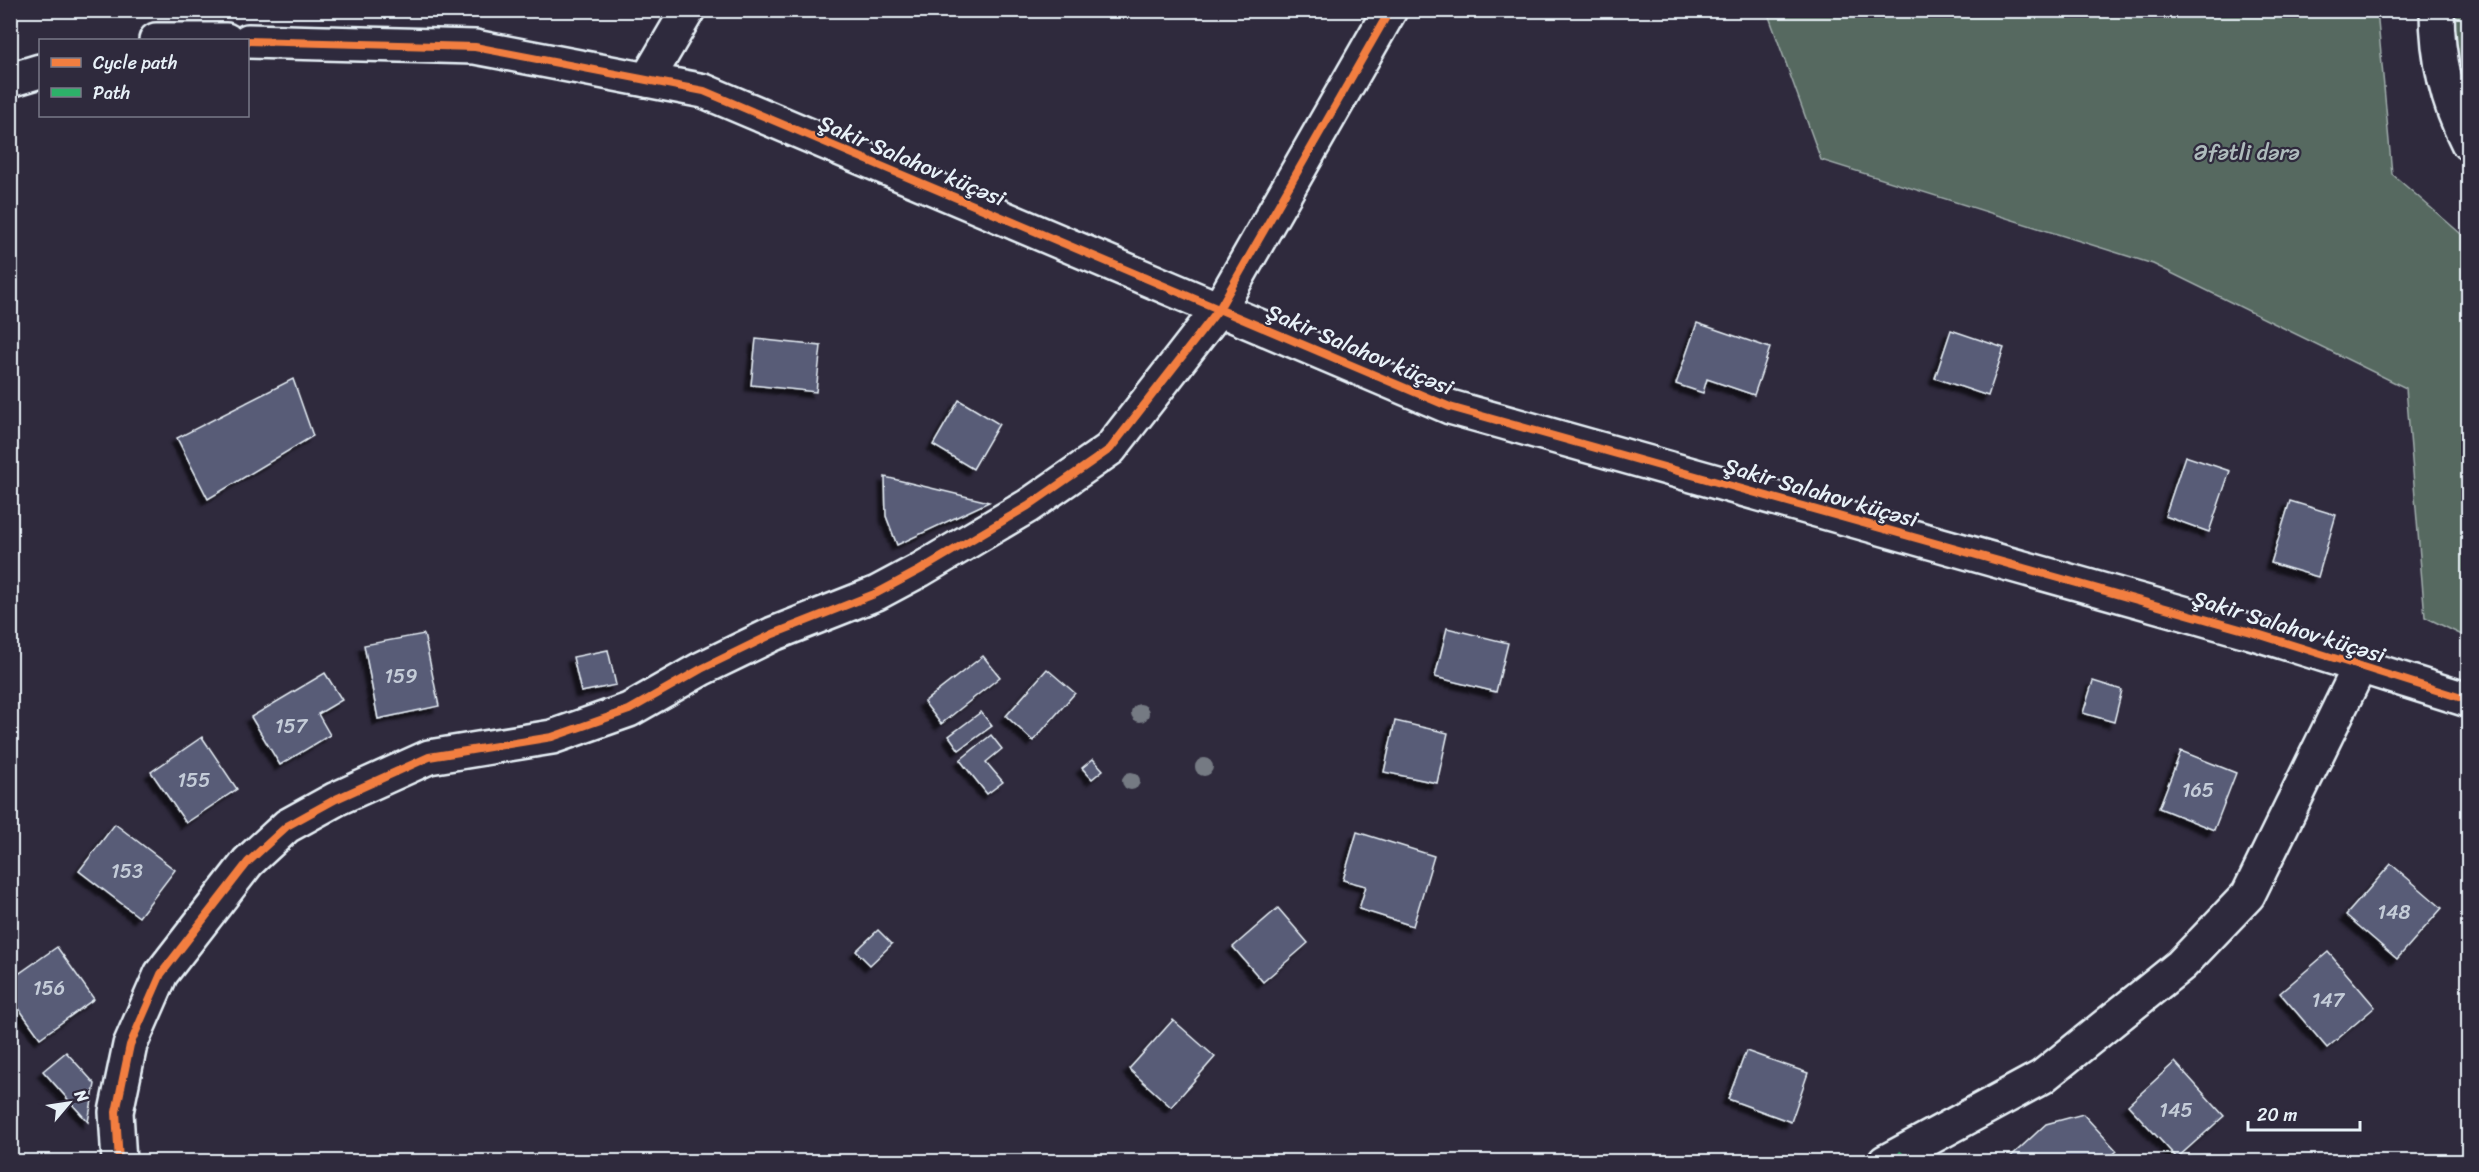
<svg xmlns="http://www.w3.org/2000/svg" width="2479" height="1172" viewBox="0 0 2479 1172" font-family="Sriracha,sans-serif">
<style>
.green{fill:#576961;stroke:#a0adac;stroke-width:1.5}
.building{fill:#585b77;stroke:#e8f1f8;stroke-width:1.5;filter:url(#shadow)}
.lines{fill:none;stroke-linecap:round;stroke-linejoin:round}
.street-casing{stroke:#e8f1f8;stroke-width:38}
.secondary-casing{stroke:#e8f1f8;stroke-width:38}
.street{stroke:#2f2a3d;stroke-width:33}
.secondary{stroke:#2f2a3d;stroke-width:33}
.quiet{stroke:#2db169;stroke-width:6;stroke-dasharray:12 6;stroke-linecap:butt}
.cycleway-casing{stroke:#2f2a3d;stroke-width:11}
.cycleway{stroke:#f27e40;stroke-width:8}
.tree{fill:#757a83}
.labels{text-anchor:middle;stroke-width:4.5;stroke-linejoin:round;paint-order:stroke}
.number-label{font-size:20px;fill:#c4ccd8}
.park-label{font-size:22px;fill:#aebbbc;stroke:#2f2a3d}
.street-label{font-size:22px;fill:#e8f1f8;stroke:#2f2a3d}
</style>
<defs>
<filter id="shadow"><feDropShadow dx="-5.5" dy="5.5" stdDeviation="1.5" flood-color="#0009"/></filter>
</defs>
<rect width="100%" height="100%" fill="#2f2a3d"/>
<filter id="ink" filterUnits="userSpaceOnUse"><feTurbulence type="fractalNoise" baseFrequency=".0167" numOctaves="2"/><feDisplacementMap in="SourceGraphic" scale="12" xChannelSelector="R" yChannelSelector="G"/><feConvolveMatrix kernelMatrix="1 2 1 2 8 2 1 2 1" color-interpolation-filters="sRGB"/></filter>
<g filter="url(#ink)">
<g class="green">
<polygon points="1767,11 2377,11 2392,174 2468,240 2468,638 2425,617 2406,388 2153,264 1821,160"/>
<polygon points="2450,11 2468,11 2468,112 2455,78"/>
</g>
<g class="building">
<polygon points="1697,323 1770,348 1754,395 1707,379 1703,393 1676,384"/>
<polygon points="1951,330 2004,348 1988,396 1935,378"/>
<polygon points="756,339 821,346 816,392 751,385"/>
<polygon points="293,379 313,436 208,499 177,438"/>
<polygon points="959,400 999,424 973,469 933,445"/>
<polygon points="2185,456 2230,471 2209,532 2165,516"/>
<polygon points="885,477 989,502 897,545 886,516"/>
<polygon points="2290,501 2336,515 2318,577 2271,563"/>
<polygon points="1447,628 1508,643 1496,692 1435,677"/>
<polygon points="424,634 439,706 378,719 364,645"/>
<polygon points="608,650 616,685 581,692 573,657"/>
<polygon points="983,656 1000,677 941,724 924,702"/>
<polygon points="1047,669 1075,693 1033,741 1006,716"/>
<polygon points="325,673 342,700 318,714 330,735 280,765 251,717"/>
<polygon points="2093,681 2122,690 2114,722 2083,713"/>
<polygon points="981,712 992,726 959,750 949,736"/>
<polygon points="1395,721 1448,733 1437,783 1384,772"/>
<polygon points="991,735 1002,749 986,762 1003,782 987,794 960,760"/>
<polygon points="202,737 237,789 186,823 151,772"/>
<polygon points="2181,751 2236,773 2214,830 2159,808"/>
<polygon points="1093,759 1103,770 1092,779 1082,768"/>
<polygon points="115,824 175,870 139,917 79,871"/>
<polygon points="1357,832 1434,856 1413,926 1359,909 1366,886 1343,880"/>
<polygon points="2391,864 2442,908 2397,959 2346,915"/>
<polygon points="1278,908 1308,943 1263,982 1233,947"/>
<polygon points="878,930 892,944 870,965 856,951"/>
<polygon points="57,947 94,999 40,1038 10,996 10,980"/>
<polygon points="2328,952 2375,1007 2327,1048 2280,993"/>
<polygon points="1173,1020 1215,1057 1171,1107 1129,1069"/>
<polygon points="1746,1051 1808,1073 1791,1122 1728,1099"/>
<polygon points="66,1052 95,1084 88,1122 43,1071"/>
<polygon points="2175,1062 2224,1116 2177,1158 2128,1105"/>
<polygon points="2083,1114 2117,1151 2105,1162 2005,1162 2046,1124"/>
</g>
<g class="lines">
<defs>
<g id="street">
<polyline points="647,80 688,10"/>
<polyline points="119,1162 116,1112 130,1045 161,974 248,862 287,826 336,799 429,757 552,737 629,710 701,669 773,634 877,593 920,570 1028,506 1110,449 1219,309 1390,10"/>
<polyline points="1885,1162 2042,1077 2181,965 2248,895 2360,666"/>
</g>
<g id="secondary">
<path d="M2437 10C2437 57 2447 102 2468 143"/>
<polyline points="156,40 226,40"/>
<polyline points="248,41 475,47 704,91 1450,407 2251,632 2468,700"/>
<polyline points="10,80 40,71"/>
</g>
</defs>
<use href="#street" class="street-casing"/>
<use href="#secondary" class="secondary-casing"/>
<use href="#street" class="street"/>
<use href="#secondary" class="secondary"/>
<polyline class="quiet" points="1895,1162 1903,1152"/>
<defs>
<g id="cycleway">
<polyline points="248,41 475,47 704,91 1450,407 2251,632 2468,700"/>
<polyline points="119,1162 116,1112 130,1045 161,974 248,862 287,826 336,799 429,757 552,737 629,710 701,669 773,634 877,593 920,570 1028,506 1110,449 1219,309 1390,10"/>
</g>
</defs>
<use href="#cycleway" class="cycleway-casing"/>
<use href="#cycleway" class="cycleway"/>
</g>
<g class="tree">
<circle cx="1140" cy="713" r="9"/>
<circle cx="1204" cy="767" r="9"/>
<circle cx="1131" cy="781" r="9"/>
</g>
</g>
<g class="labels">
<g class="number-label">
<text x="401" y="683">159</text>
<text x="291" y="733">157</text>
<text x="194" y="787">155</text>
<text x="2198" y="797">165</text>
<text x="127" y="878">153</text>
<text x="2394" y="919">148</text>
<text x="49" y="995">156</text>
<text x="2328" y="1007">147</text>
<text x="2176" y="1117">145</text>
</g>
<g class="park-label">
<text x="2247" y="160">Əfətli dərə</text>
</g>
<g class="street-label">
<text transform="translate(912 160) rotate(23)" y="8">Şakir Salahov küçəsi</text>
<text transform="translate(1360 349) rotate(23)" y="8">Şakir Salahov küçəsi</text>
<text transform="translate(1821 492) rotate(16)" y="8">Şakir Salahov küçəsi</text>
<text transform="translate(2289 626) rotate(17)" y="8">Şakir Salahov küçəsi</text>
</g>
</g>
<rect width="2479" height="1172" fill="none" stroke="#2f2a3d" stroke-width="36"/>
<rect x="18" y="18" width="2443" height="1136" fill="none" stroke="#e8f1f8" stroke-width="2" filter="url(#ink)"/>
<rect x="39" y="39" width="210" height="78" fill="#2f2a3d" stroke="#797a88" stroke-width="1.5"/>
<rect x="51" y="58" width="30" height="9" fill="#f27e40" stroke="#797a88" stroke-width="1.5"/>
<text x="93" y="69" font-size="18" fill="#e8f1f8">Cycle path</text>
<rect x="51" y="88" width="30" height="9" fill="#2db169" stroke="#797a88" stroke-width="1.5"/>
<text x="93" y="99" font-size="18" fill="#e8f1f8">Path</text>
<g transform="translate(69 1103) rotate(61)" stroke="#2f2a3d" stroke-width="4.5" paint-order="stroke">
<path d="M0-4.5L10 22L0 15L-10 22Z" fill="#e8f1f8"/>
<text y="-9" font-size="16" font-weight="bold" text-anchor="middle" fill="#e8f1f8">N</text>
</g>
<path d="M2248 1121v9h112v-9" fill="none" stroke="#e8f1f8" stroke-width="3"/>
<text x="2257" y="1121" font-size="18" fill="#e8f1f8" stroke="#2f2a3d" stroke-width="4.5" paint-order="stroke">20 m</text>
</svg>
